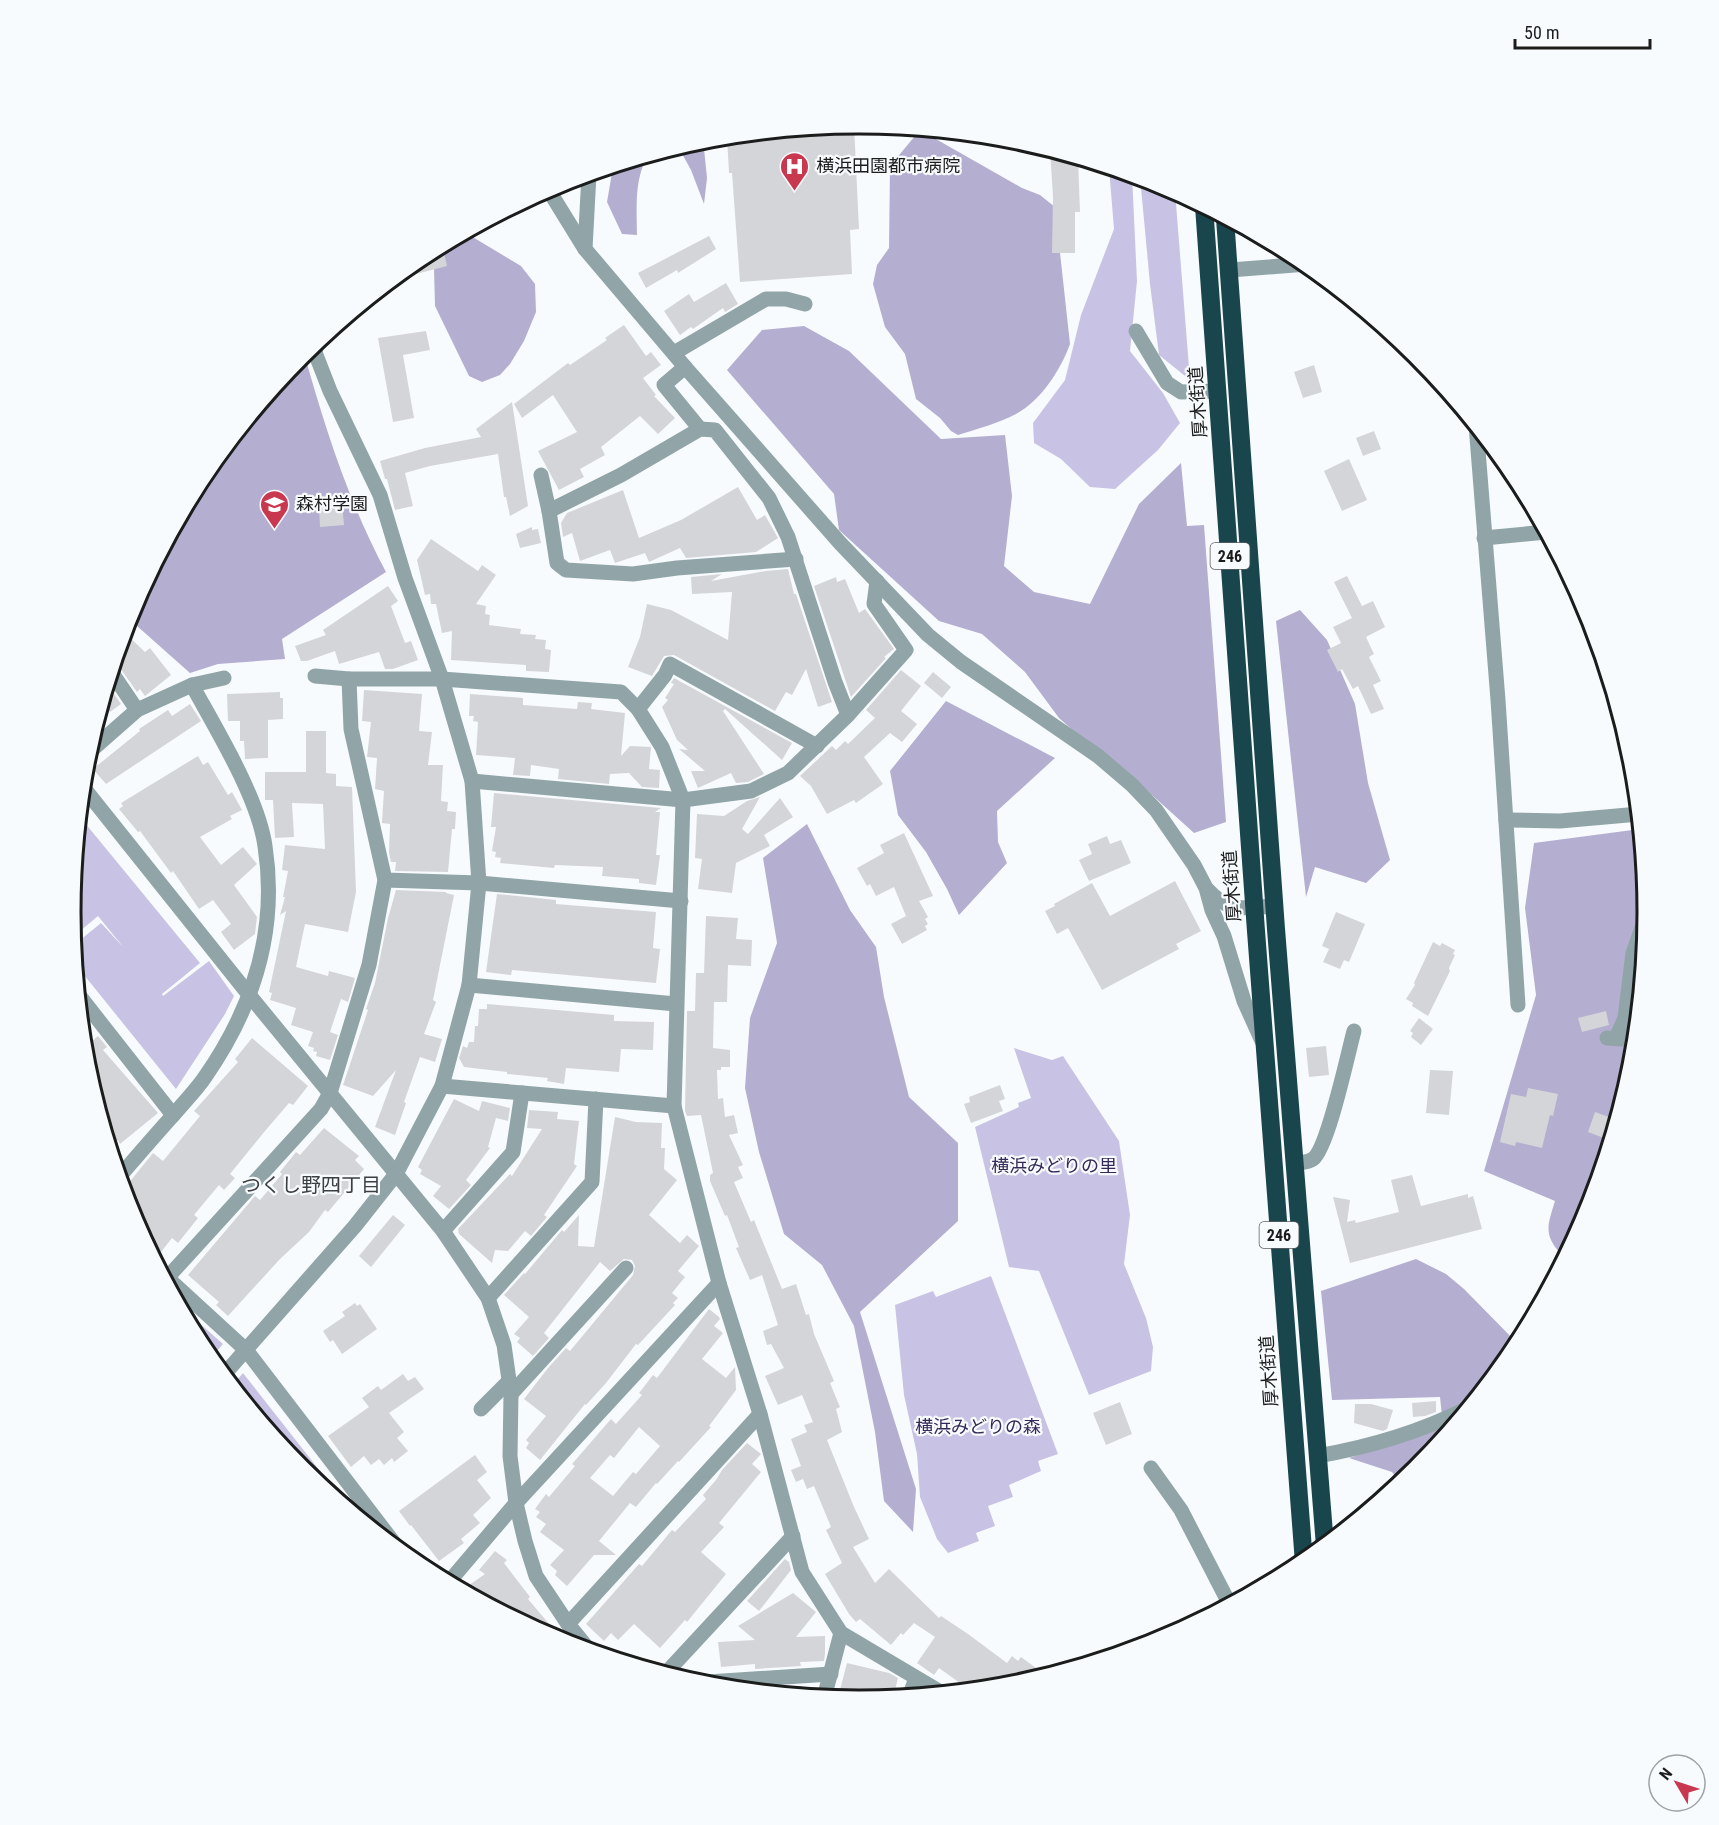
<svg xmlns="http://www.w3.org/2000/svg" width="1719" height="1825" viewBox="0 0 1719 1825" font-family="'Roboto Condensed','Noto Sans JP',sans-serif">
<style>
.green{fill:#c8c3e4}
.forest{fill:#b4aed1}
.building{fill:#d4d5d8;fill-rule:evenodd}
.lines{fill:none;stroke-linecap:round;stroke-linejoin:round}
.minor{stroke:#91a5a8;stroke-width:15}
.highway{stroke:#19464d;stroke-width:18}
.labels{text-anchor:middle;stroke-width:4.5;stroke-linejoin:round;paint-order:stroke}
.shield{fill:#f8fbfd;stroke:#5d5f60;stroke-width:1.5}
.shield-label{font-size:16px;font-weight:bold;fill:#1b1c1c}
.poi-label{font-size:18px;fill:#1b1c1c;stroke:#f8fbfd;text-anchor:start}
.street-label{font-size:18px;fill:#1b1c1c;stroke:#f8fbfd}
.park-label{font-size:18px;fill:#342957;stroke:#f8fbfd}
.neighbourhood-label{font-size:20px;fill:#3c3f41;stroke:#f8fbfd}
.rim{fill:none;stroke:#1b1c1c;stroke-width:3}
</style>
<rect width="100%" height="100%" fill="#f8fbfd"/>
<g class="green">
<polygon points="1109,168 1132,175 1137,281 1130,351 1163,393 1180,423 1158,450 1115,489 1090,487 1061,459 1034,443 1033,423 1065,380 1081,315 1114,229"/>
<polygon points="1140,177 1162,184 1175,191 1190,380 1159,355 1150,284"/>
<polygon points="80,817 200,963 162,994 163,996 209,961 234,996 225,1014 176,1089 76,965 74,945 101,923 124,948 98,916 73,937 71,912"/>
<polygon points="1014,1048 1052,1060 1063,1056 1119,1141 1130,1215 1124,1264 1146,1318 1153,1347 1151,1371 1089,1395 1039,1271 1009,1267 975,1127 1019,1107 1018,1103 1031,1098"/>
<polygon points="991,1276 1058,1454 1038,1461 1041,1471 1009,1485 1013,1497 988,1506 995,1526 976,1533 979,1541 948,1553 937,1539 920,1497 917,1454 904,1395 895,1305 933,1291 936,1297"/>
<polygon points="179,1305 223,1344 212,1357 228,1381 203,1351"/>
<polygon points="243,1373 353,1513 301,1470 232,1386"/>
</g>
<g class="forest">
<path d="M920 130 1022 188 1040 195 1055 207 1070 344C1061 369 1041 401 1016 414 999 423 977 429 958 435L951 431 940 418 916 399 905 354 885 327 873 284 877 265 889 248 890 166Z"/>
<polygon points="703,139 707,178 704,204 691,170 680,150 668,150"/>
<path d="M647 156C634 183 637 206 637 235L622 234 607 202 613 167Z"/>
<polygon points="466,233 521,266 535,284 536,312 524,341 510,364 500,375 482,382 469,376 435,306 434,268 448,242"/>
<polygon points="804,326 849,351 941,439 1005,435 1012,496 1004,566 1034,592 1090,604 1139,504 1181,463 1187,526 1204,525 1226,822 1194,833 1120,766 1112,765 1059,718 1025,672 982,634 939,621 839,530 834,494 727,370 762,330"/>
<path d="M304 353C325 428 349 503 386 572L282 639 285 659 218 664 190 673 128 618 131 610 204 474Z"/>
<polygon points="1300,610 1327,640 1355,704 1368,783 1390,860 1366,883 1315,867 1306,897 1276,621"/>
<polygon points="946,701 1055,758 997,811 998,842 1007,863 959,915 947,889 926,852 898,815 890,771"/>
<polygon points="807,824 850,910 876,947 884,997 909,1097 958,1143 958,1221 860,1312 916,1489 913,1532 884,1501 875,1432 854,1326 822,1265 784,1234 759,1152 745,1088 750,1018 777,943 763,858"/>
<path d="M1640 829 1648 913 1633 1067 1588 1215 1567 1254 1560 1253C1543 1234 1548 1224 1555 1201L1484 1171 1536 995 1525 908 1534 843Z"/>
<polygon points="1416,1259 1446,1274 1464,1289 1519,1345 1417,1471 1401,1484 1392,1472 1349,1458 1443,1426 1440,1397 1332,1400 1321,1291"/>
</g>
<g class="building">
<polygon points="854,125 859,229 850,230 852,274 740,282 732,173 729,173 727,137"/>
<polygon points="1050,150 1078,158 1080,212 1075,212 1075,253 1052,253 1053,197"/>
<polygon points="709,236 716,249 678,273 677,270 646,288 638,273"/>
<polygon points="443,248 447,266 393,280 421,256"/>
<polygon points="726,283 738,304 725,312 723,308 693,329 691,327 680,335 664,311 689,294 694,302"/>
<polygon points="624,325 646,356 651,352 661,365 643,378 656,395 654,396 675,418 658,434 640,416 601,447 605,455 580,469 584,477 559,490 538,451 577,432 553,395 522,418 514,404 568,363 570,365 607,340 605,338"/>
<polygon points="426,331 430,350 403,355 414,418 393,422 378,338"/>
<polygon points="1314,365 1322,392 1303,398 1294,372"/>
<polygon points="512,402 528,506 510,516 506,497 504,497 498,454 430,466 405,473 413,506 395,510 387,479 385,479 380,461 425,448 481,437 476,429"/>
<polygon points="1374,431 1381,449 1363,456 1356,438"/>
<polygon points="1349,459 1367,500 1342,511 1324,471"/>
<polygon points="738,487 757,520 765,515 778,538 756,552 686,558 680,548 649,562 645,553 615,563 610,550 580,561 572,533 563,537 561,523 567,513 623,490 639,538 681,520"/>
<polygon points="342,503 344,525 320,527 319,505"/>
<polygon points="532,527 532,530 538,529 541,543 520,548 516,534"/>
<polygon points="431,539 478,571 482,565 496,575 476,604 486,606 485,614 490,615 489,625 521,629 520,634 536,635 535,639 546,640 545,649 551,650 549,672 526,671 526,665 451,660 452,631 442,633 436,604 431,604 430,594 425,595 417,560"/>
<polygon points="788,569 794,594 796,594 832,702 818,707 806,669 792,695 786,692 775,711 674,655 664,656 652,676 628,667 640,637 647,604 671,610 728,640 732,592 692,594 691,577 722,574 711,581 766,571"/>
<polygon points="1347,576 1362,606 1373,601 1385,627 1366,637 1374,654 1369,657 1381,681 1373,685 1384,709 1371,714 1358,686 1353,689 1342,669 1338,672 1327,650 1341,643 1333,627 1352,618 1334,582"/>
<polygon points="836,577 837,582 845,579 859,613 865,609 894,649 884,657 886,658 851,697 814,586"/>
<polygon points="388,586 398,601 391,606 405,643 411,641 418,660 393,669 385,669 379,652 339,664 335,651 307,661 301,661 295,646 326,635 323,630"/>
<polygon points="124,632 145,652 150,648 171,675 145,696 140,689 137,692 120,668 114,664"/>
<polygon points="901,670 921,686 901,711 917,724 902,742 890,733 864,757 883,784 856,803 854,800 827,814 811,786 800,776 832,746 836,750 845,741 848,744 875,718 866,710"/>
<polygon points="933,672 951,687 942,698 924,683"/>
<polygon points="674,678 792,743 782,760 725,709 723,711 764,774 748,782 736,783 731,773 698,788 691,771 705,771 679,749 688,750 677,740 662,707 668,700 665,698 674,684 671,683"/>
<polygon points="108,685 121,704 110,712 103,702"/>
<polygon points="364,690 422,694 419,731 432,732 428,765 443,765 441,801 448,802 447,811 456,812 455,829 452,829 448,872 395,871 396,862 391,862 389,853 390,824 382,823 382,821 384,791 375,789 377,758 367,757 371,722 362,721"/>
<polygon points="280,692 280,698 283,698 283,719 268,720 268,758 245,759 244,741 240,741 240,721 228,721 227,694"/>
<polygon points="470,694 523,698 523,705 577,709 578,702 592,703 591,709 625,713 621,756 630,746 651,747 649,769 660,770 659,788 642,787 629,773 610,774 609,784 558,779 559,769 531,765 530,776 513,775 515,758 476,755 478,722 473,721 474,716 469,716"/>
<polygon points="190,704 201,721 106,784 93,769 140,731 139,729 168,710 172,716"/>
<polygon points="306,731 326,731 326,773 336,774 336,786 352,787 356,892 348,932 305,924 296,967 328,976 329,971 355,978 348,1002 341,999 330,1032 338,1035 330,1060 316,1056 317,1052 313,1051 314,1048 308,1046 313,1032 291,1025 296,1008 270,1000 272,993 269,992 286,911 280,915 285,897 283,897 288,871 282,870 285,845 325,849 323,804 292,803 294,837 275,838 273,800 265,800 265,772 306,772"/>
<polygon points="198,756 203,765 208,762 228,795 232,792 242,810 230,816 232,819 200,837 221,865 243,847 257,864 234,885 257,917 255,934 234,950 221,932 231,924 213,900 199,909 173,871 171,873 140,831 138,832 119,809 123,806 121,803"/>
<polygon points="494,793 661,808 655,812 660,812 656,855 660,855 656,885 639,883 639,879 602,876 603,867 555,865 554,868 500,863 501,858 495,857 496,852 492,851 496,827 491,827"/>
<polygon points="760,797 742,829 748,834 780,798 793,817 764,835 770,846 736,863 732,893 698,889 702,859 695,858 697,814 724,816 747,801"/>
<polygon points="904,833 933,896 919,901 928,917 925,919 928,924 925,926 927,930 902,944 891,924 906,916 894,887 876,896 870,884 867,886 857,868 884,853 880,845"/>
<polygon points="1107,836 1110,844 1121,840 1131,863 1089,881 1079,860 1092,854 1088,844"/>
<polygon points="1175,881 1201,931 1176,944 1179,949 1102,990 1068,928 1057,934 1045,911 1055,906 1054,904 1092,883 1110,916"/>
<polygon points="396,890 446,892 446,893 454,895 433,1000 436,1002 424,1034 442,1039 435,1062 420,1057 404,1102 406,1103 395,1135 375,1127 396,1070 373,1096 343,1085 368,1010 366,1009 375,983 388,918"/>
<polygon points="497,894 556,900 556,904 656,912 653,948 660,949 656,983 512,970 511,975 486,972"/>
<polygon points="1336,912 1365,924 1349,962 1344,960 1340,969 1323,962 1329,949 1322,946"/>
<polygon points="706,916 738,918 736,939 752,940 751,966 728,965 727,1002 714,1002 713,1048 730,1050 730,1067 721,1067 721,1070 717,1070 718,1099 723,1098 725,1117 734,1115 738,1133 729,1135 743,1165 738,1167 743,1178 734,1182 751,1222 754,1220 782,1289 796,1284 806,1315 809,1314 814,1334 834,1381 830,1383 840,1407 836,1409 842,1432 827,1440 854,1507 869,1539 853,1547 875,1583 889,1569 939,1618 941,1616 968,1634 1007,1663 1012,1656 1018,1661 1021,1657 1047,1676 1013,1686 971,1691 939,1668 934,1675 917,1663 935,1637 914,1623 903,1635 901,1633 891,1645 860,1619 856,1622 849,1614 825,1574 842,1563 826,1530 831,1527 814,1486 807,1489 803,1479 796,1482 791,1470 801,1466 791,1439 807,1432 804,1425 813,1422 802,1395 778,1405 765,1376 784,1368 771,1344 767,1345 763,1331 778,1325 762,1275 750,1280 736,1248 739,1247 727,1215 725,1216 710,1181 710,1175 713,1173 701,1115 687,1116 685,1111 687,1011 695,1011 696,973 704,973"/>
<polygon points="1433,942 1440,946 1442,943 1455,950 1453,954 1455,955 1449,968 1450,971 1428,1016 1412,1006 1413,1003 1406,999 1415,985 1414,983"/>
<polygon points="487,1004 614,1015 614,1021 654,1022 653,1050 621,1049 619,1072 566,1068 564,1084 547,1081 548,1078 507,1074 507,1072 464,1067 459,1058 463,1046 467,1048 469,1042 474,1042 475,1026 478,1026 479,1009 487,1009"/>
<polygon points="1606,1011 1609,1025 1582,1032 1578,1018"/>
<polygon points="1419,1018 1433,1029 1421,1045 1411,1037 1413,1033 1410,1031"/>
<polygon points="98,1036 107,1047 103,1050 158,1113 120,1144 118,1140 110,1147 86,1066 84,1048"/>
<polygon points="252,1038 308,1086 293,1105 289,1103 265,1131 230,1174 235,1178 224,1190 219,1185 194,1215 198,1218 178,1243 172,1238 161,1252 143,1237 130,1214 123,1190 153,1153 163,1161 200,1116 194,1111 238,1062 235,1059"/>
<polygon points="1326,1046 1329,1075 1309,1077 1306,1048"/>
<polygon points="1430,1070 1453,1071 1449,1115 1426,1113"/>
<polygon points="1000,1085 1005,1099 999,1101 1003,1111 971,1123 964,1104 970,1102 969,1097"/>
<polygon points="1528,1088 1558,1094 1553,1116 1550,1115 1542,1148 1516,1142 1515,1146 1500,1142 1511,1094 1526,1097"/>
<polygon points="454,1099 479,1111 482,1101 510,1108 508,1121 496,1118 488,1147 490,1148 466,1180 471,1185 449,1209 433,1196 441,1186 420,1174 422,1170 418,1167"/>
<polygon points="529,1110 558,1112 557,1119 579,1121 574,1164 577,1166 544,1215 547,1217 531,1236 525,1231 508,1251 495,1250 492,1263 459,1234 458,1229 510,1174 512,1176 542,1129 527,1128"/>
<polygon points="1595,1112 1617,1120 1609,1140 1588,1132"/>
<polygon points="615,1117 636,1122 662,1123 661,1148 665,1148 664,1169 677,1180 649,1215 680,1243 687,1235 699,1246 678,1271 685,1277 672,1293 678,1298 673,1303 675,1305 638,1345 636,1344 606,1383 586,1405 585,1404 540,1460 526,1448 529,1443 526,1440 546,1416 524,1399 548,1368 566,1348 570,1351 633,1275 635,1266 632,1260 624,1259 610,1271 600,1262 544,1333 549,1338 533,1356 517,1342 520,1338 514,1334 529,1317 504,1295 524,1273 525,1274 562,1230 564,1232 579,1215 578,1246 594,1247"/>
<polygon points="324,1128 359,1156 355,1160 364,1169 328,1212 325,1210 309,1232 280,1259 228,1316 216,1305 219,1302 188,1275 255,1196 260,1200 282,1174 280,1172 296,1152 300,1155"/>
<polygon points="1412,1175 1421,1206 1468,1194 1468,1198 1473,1196 1482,1229 1350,1263 1333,1197 1350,1200 1347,1222 1355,1220 1356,1223 1399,1212 1391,1180"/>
<polygon points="393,1215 405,1225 371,1267 359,1256"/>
<polygon points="355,1303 357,1306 360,1304 377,1329 342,1354 333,1340 330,1342 323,1331 345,1316 342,1312"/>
<path d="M709 1309 719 1317 720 1319 714 1326 723 1333 702 1359 726 1378 735 1367 736 1390 709 1426 711 1427 679 1462 678 1461 657 1484 656 1483 636 1507 630 1503 599 1541 616 1555H594L567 1586 555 1575 557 1571 550 1565 564 1550 540 1532 546 1524 536 1517 540 1512 535 1509 546 1494 549 1497 575 1466 572 1464 611 1419 616 1424 642 1395 639 1393 653 1375 657 1378ZM639 1427 660 1446 636 1474 633 1472 613 1496 590 1478 610 1455 614 1458Z"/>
<polygon points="403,1374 408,1381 415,1377 424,1389 389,1413 404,1432 397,1438 408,1451 394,1462 392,1458 384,1465 379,1459 371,1465 364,1456 351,1467 328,1436 369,1407 362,1398 378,1386 381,1390"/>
<polygon points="1436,1401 1436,1412 1425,1416 1413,1417 1412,1403"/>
<polygon points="1120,1402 1132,1434 1106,1445 1093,1413"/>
<polygon points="1355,1404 1371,1404 1393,1410 1387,1429 1383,1431 1354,1423"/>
<polygon points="747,1443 761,1454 752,1464 761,1472 719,1523 724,1527 701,1552 726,1574 687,1622 685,1620 660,1648 634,1624 618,1640 611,1633 604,1641 586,1624 639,1564 642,1566 672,1530 675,1532 706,1499 703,1495 716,1480 722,1470"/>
<polygon points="475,1455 487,1472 477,1480 491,1498 473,1515 480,1523 461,1539 464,1543 439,1561 411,1525 410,1526 399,1511"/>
<polygon points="495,1551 507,1560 504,1563 530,1597 528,1599 566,1644 557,1641 506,1614 493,1597 485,1603 462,1590 485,1574 479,1570"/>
<polygon points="785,1559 789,1562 791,1570 759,1611 747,1601"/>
<polygon points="793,1593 816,1612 796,1637 825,1636 825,1654 824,1661 800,1662 801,1666 755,1669 755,1664 721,1667 718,1642 755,1640 738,1626"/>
<polygon points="847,1663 889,1673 898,1678 893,1698 879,1700 840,1690"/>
<polygon points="802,1686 802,1696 757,1691 757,1689"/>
</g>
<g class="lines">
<g class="minor">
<polyline points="548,189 585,249 685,367 840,543 928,635 961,662 1098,756 1132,785 1156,810 1194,865 1206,888 1212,910 1224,936 1244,1001 1262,1041"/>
<polyline points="585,249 589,174"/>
<polyline points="1230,270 1307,264"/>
<polyline points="1136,331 1167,383 1181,392 1218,391"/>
<polyline points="674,353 766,299 786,299 805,304"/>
<polyline points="1476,425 1498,700 1518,1005"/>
<polyline points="700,429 715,430 769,498 788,537 835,682 848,715"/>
<polyline points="541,475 549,511 557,563 566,570 633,574 677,568 796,559"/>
<polyline points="549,511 621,475 700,429 664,385 685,367"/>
<polyline points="1484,538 1546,532"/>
<polyline points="112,673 137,710"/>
<polyline points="315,676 349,679 442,679 621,692 638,709 662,747 683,800 674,1106 719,1283 760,1414 802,1572 841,1633 942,1693"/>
<polyline points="638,709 665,675 670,664 817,746"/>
<polyline points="87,754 137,710 192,685 224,678"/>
<polyline points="472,781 683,800 751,791 788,773 848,715 906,650 874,604 877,581"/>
<polyline points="83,787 250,996 443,1231 488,1298 504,1345 511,1394 510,1456 516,1503 525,1541 536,1576 568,1624 590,1651"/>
<polyline points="1506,820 1560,821 1639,814"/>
<polyline points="385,880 479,883 681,901"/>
<path d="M1208 890C1231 915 1244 907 1275 906"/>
<polyline points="469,985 676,1004"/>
<polyline points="78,994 173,1115"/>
<polyline points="1607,1038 1636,1040"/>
<polyline points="1616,1038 1625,1018 1633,953 1648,911"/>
<polyline points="442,1086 674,1106"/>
<path d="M1295 1163C1301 1162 1307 1163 1313 1159 1328 1148 1348 1053 1354 1031"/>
<path d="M119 1177C138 1155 157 1133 176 1112 186 1100 197 1089 205 1077 253 1008 278 930 265 846 258 797 216 729 192 685"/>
<polyline points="443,1231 513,1152 522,1093"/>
<polyline points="162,1273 246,1350 401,1552"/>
<polyline points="167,1278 321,1109 330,1093 369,965 385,880 351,729 349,679"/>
<polyline points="488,1298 592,1182 596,1099"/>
<polyline points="228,1370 355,1226 396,1174 442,1086 469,985 479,883 472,781 442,679 405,578 380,495 330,391 316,355 314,344"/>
<polyline points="511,1394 626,1268"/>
<polyline points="481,1409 509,1381"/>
<path d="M1317 1456C1370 1447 1420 1432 1468 1408"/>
<polyline points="1151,1468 1181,1510 1230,1605"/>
<polyline points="448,1583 516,1503 719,1283"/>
<polyline points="568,1624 760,1414"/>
<polyline points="665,1674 793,1536"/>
<polyline points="693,1683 831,1674"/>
<polyline points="909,1697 916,1678"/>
<polyline points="824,1698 841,1633"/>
</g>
<g class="highway">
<polyline points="1204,206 1256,931 1304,1563"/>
<polyline points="1225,218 1276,929 1325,1546"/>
</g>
</g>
<defs>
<symbol id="hospital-pin" viewBox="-11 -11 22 30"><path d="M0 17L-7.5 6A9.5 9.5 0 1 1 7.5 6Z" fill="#c8384f" stroke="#f8fbfd"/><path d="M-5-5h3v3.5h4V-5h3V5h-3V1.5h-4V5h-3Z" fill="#fff"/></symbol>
<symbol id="school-pin" viewBox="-11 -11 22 30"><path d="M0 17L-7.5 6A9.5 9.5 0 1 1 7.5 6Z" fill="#c8384f" stroke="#f8fbfd"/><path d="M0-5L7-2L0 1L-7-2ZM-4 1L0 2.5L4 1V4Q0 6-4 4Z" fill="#fff"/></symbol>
</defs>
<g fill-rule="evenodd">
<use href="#hospital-pin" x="778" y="150" width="33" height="45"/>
<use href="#school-pin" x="258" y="488" width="33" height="45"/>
</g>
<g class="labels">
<g class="shield">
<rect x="1210.5" y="543" width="39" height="26" rx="4.5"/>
<rect x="1259.5" y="1222" width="39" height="26" rx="4.5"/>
</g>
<g class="shield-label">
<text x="1230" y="562">246</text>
<text x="1279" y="1241">246</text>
</g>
<g class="poi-label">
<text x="816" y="172">横浜田園都市病院</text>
<text x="296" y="510">森村学園</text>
</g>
<g class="street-label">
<text transform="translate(1198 402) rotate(-94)" y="6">厚木街道</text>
<text transform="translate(1232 886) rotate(-94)" y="6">厚木街道</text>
<text transform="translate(1269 1371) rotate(-94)" y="6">厚木街道</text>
</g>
<g class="park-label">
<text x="1054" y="1172">横浜みどりの里</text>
<text x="978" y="1433">横浜みどりの森</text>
</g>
<g class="neighbourhood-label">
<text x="311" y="1192">つくし野四丁目</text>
</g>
</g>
<path d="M0 0H1719V1825H0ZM81 912a778 778 0 1 1 1556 0a778 778 0 1 1-1556 0Z" fill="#f8fbfd" fill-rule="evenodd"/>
<path class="rim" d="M81 912a778 778 0 1 1 1556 0a778 778 0 1 1-1556 0Z"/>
<g transform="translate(1677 1783) rotate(309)"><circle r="28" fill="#f8fbfd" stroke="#a0a2a3" stroke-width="1.5"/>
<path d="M0-4.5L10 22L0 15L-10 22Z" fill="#c8384f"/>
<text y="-9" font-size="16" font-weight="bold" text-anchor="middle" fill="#1b1c1c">N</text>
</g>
<path d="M1515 39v9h135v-9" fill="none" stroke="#1b1c1c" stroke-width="3"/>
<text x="1524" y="39" font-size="18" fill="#1b1c1c" stroke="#f8fbfd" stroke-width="4.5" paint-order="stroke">50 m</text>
</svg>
